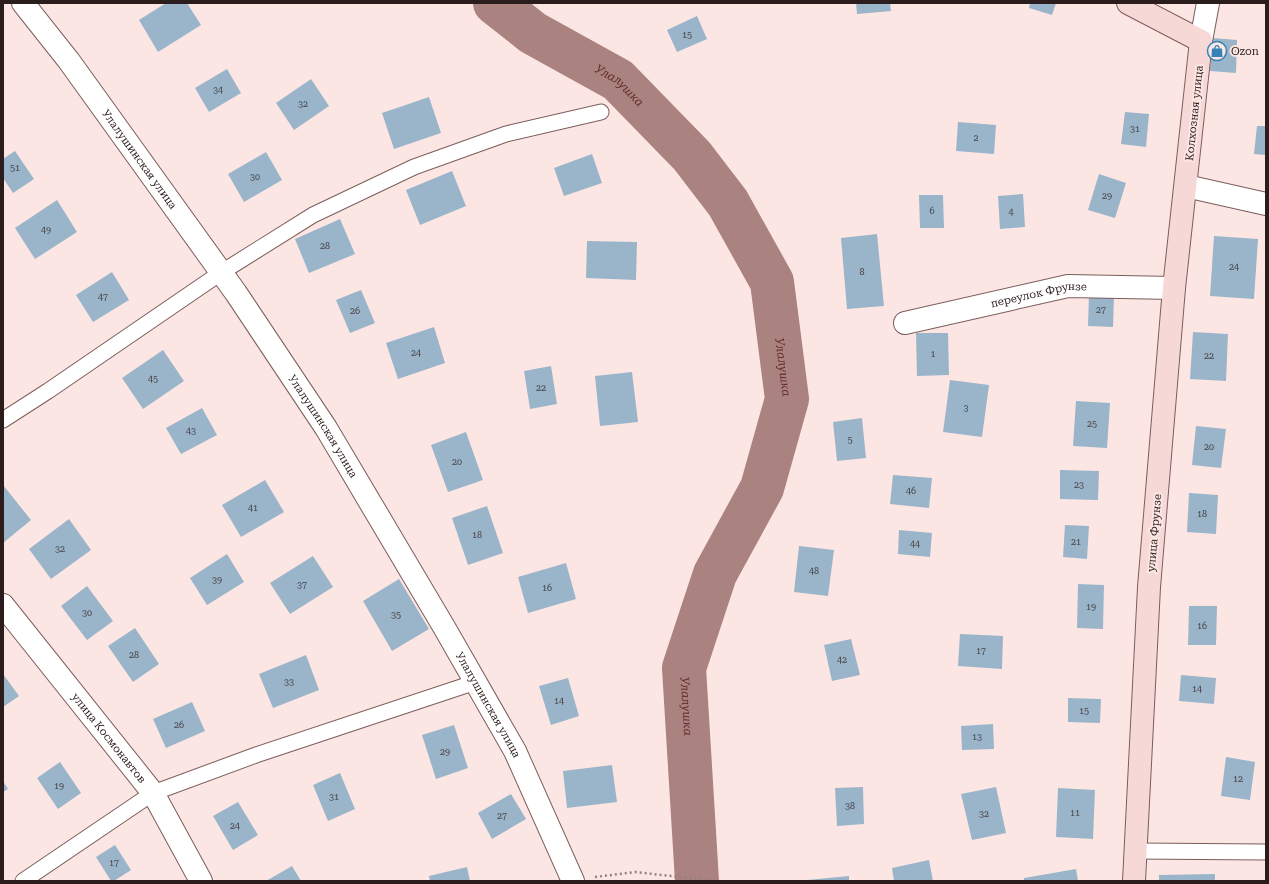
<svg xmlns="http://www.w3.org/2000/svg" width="1269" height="884" viewBox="0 0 1269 884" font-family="'Roboto Serif',serif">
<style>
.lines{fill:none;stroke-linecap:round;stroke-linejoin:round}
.river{stroke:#aa827f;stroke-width:44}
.building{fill:#9ab5c9}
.lane-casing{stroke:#7b5d5a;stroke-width:17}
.street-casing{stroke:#7b5d5a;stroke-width:24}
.secondary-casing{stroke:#7b5d5a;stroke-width:24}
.path{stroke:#938180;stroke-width:2.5;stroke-dasharray:2 3;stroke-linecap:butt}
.lane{stroke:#fff;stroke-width:15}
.street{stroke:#fff;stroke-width:22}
.secondary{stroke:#f6d9d7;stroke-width:22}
.labels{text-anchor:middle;stroke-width:4;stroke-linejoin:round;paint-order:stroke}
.number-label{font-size:9px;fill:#464347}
.poi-label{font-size:11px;fill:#2a1d1c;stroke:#fce6e4;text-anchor:start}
.street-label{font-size:11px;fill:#2a1d1c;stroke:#fce6e4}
.water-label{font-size:12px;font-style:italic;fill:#612b29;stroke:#fce6e4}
</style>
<rect width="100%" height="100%" fill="#fce6e4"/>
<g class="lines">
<path class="river" id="s1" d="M495 3 533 33 618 80 692 156 728 203 772 282 787 399 762 488 715 574 684 668 697 881"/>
</g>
<g class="building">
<polygon points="166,3 187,3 201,25 158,52 139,20"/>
<polygon points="856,3 890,3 891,11 857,14"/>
<polygon points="1030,3 1056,3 1052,15 1029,8"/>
<polygon points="697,16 707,39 677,52 667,30"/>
<polygon points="1212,38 1237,40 1236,73 1210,71"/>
<polygon points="227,69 241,93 209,112 195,88"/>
<polygon points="311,79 329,106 294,130 276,103"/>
<polygon points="429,97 441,133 394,149 382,113"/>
<polygon points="1125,112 1149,114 1146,147 1121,144"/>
<polygon points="958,122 996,125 994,154 956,151"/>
<polygon points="1257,126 1266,126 1266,155 1254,154"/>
<polygon points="15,151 34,179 13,193 3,178 3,159"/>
<polygon points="266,152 282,180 244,202 228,174"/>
<polygon points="592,154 602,183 564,196 554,168"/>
<polygon points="452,171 466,206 420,225 406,190"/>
<polygon points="1099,174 1126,183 1115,218 1088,210"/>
<polygon points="1023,194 1025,227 1000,229 998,196"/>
<polygon points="919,195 943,195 944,228 920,228"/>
<polygon points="57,200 77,232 35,259 15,228"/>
<polygon points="340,219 355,254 309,273 295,239"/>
<polygon points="877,234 884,306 847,309 841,238"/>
<polygon points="1214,236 1258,239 1254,299 1210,296"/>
<polygon points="587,241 637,242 636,280 586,278"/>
<polygon points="112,272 129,300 93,322 76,295"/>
<polygon points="361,290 375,323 350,333 336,300"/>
<polygon points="1089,293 1114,295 1113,327 1088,326"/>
<polygon points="434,327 445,363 398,379 386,343"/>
<polygon points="1193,332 1228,334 1226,381 1190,379"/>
<polygon points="916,333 948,333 949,375 917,376"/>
<polygon points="163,350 184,381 143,409 122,378"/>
<polygon points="551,366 557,404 530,409 524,371"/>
<polygon points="632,372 638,422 600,426 595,376"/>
<polygon points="950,380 989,385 982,437 943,432"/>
<polygon points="1076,401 1110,403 1107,448 1073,446"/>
<polygon points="202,408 217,435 181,454 166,428"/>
<polygon points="862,418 866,458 837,461 833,422"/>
<polygon points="1196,426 1226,429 1221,468 1192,465"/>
<polygon points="466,432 483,480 448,492 431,445"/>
<polygon points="1060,470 1099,471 1098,500 1060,499"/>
<polygon points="893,475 932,478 929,508 890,504"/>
<polygon points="265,480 284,512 241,537 222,505"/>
<polygon points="3,485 31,520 3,543"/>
<polygon points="1189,493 1218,495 1216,534 1187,532"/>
<polygon points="487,506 503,553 468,565 452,518"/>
<polygon points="69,519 91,550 51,579 29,549"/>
<polygon points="1065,525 1089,526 1087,559 1063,557"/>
<polygon points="899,530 932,533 930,557 898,554"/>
<polygon points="799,546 834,550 828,596 794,592"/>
<polygon points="227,554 244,582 207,605 190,578"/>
<polygon points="313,556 333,587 290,614 270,583"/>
<polygon points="566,563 576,599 528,613 518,577"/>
<polygon points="399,579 429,629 392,651 363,601"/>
<polygon points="1078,584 1104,585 1103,629 1077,628"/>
<polygon points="87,586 113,621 87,640 61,606"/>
<polygon points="1189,606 1217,606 1216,645 1188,645"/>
<polygon points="135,628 159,664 133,682 108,646"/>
<polygon points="960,634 1003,636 1002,669 958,666"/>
<polygon points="851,639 860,675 832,681 824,645"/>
<polygon points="306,655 319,690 273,708 259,674"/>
<polygon points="3,674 19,696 3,707"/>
<polygon points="1181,675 1216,678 1214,704 1179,701"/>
<polygon points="568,678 579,716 551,725 539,686"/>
<polygon points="1068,698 1101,699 1100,723 1068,722"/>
<polygon points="192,702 205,731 166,748 153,719"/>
<polygon points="993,724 994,749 962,750 961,726"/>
<polygon points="454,725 468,768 436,779 422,735"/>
<polygon points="1226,757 1255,762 1250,800 1221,796"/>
<polygon points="60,762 81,793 58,809 37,778"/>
<polygon points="612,765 617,802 567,808 563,771"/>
<polygon points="340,773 355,809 328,821 313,785"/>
<polygon points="3,781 8,789 3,792"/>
<polygon points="863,787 864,824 837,826 835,788"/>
<polygon points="996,787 1006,833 972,840 961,794"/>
<polygon points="1058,788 1095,790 1093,839 1056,837"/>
<polygon points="511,794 526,819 492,839 478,813"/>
<polygon points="238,802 258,835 233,850 213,816"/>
<polygon points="115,845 131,870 114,881 111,881 96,857"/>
<polygon points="929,860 933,881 894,881 892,868"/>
<polygon points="292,866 301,881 266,881"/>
<polygon points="467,867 470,881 430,881 429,876"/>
<polygon points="1076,869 1078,881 1024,881 1024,878"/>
<polygon points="1215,874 1215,881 1159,881 1159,875"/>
<polygon points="849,876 849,881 807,881 807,880"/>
</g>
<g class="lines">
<defs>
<g id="lane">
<polyline points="3,420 48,391 222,272 313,215 414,167 506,134 601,112"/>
<polyline points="1136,851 1266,852"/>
<polyline points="23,881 153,793 256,755 476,682"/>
</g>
<g id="street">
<path id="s2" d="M23 3 69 61 236 293 326 428 444 627 515 751 573 881"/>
<polyline points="1201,41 1208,3"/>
<polyline points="1186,186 1266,204"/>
<path id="s3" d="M905 323 1068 286 1174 288"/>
<path id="s4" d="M3 605 153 793 201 881"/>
</g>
<polyline id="secondary" points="1128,3 1201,41 1174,288 1149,587 1134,881"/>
</defs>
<use href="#lane" class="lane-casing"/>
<use href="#street" class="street-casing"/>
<use href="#secondary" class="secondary-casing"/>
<polyline class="path" points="595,877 635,872 716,881"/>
<use href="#lane" class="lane"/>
<use href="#street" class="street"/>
<use href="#secondary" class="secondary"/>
</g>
<defs>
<symbol id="shop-ring" viewBox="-11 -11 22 22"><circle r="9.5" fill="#fce6e4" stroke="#3583b6" stroke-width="1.5"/><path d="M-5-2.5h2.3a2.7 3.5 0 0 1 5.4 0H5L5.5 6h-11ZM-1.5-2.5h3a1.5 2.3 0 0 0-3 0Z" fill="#3583b6"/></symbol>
</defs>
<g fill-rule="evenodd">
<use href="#shop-ring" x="1206" y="40" width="22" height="22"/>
</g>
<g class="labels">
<g class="number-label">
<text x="687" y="38">15</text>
<text x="218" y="93">34</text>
<text x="303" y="107">32</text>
<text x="1135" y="132">31</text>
<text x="976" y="141">2</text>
<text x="15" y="171">51</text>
<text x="255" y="180">30</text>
<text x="1107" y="199">29</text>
<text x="932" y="214">6</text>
<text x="1011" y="215">4</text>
<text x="46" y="233">49</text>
<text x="325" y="249">28</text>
<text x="1234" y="270">24</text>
<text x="862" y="275">8</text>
<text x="103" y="300">47</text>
<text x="1101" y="313">27</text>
<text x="355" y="314">26</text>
<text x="416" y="356">24</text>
<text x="933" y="357">1</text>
<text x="1209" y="359">22</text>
<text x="153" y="382">45</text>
<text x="541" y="391">22</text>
<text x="966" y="411">3</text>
<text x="1092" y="427">25</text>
<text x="191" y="434">43</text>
<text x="850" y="443">5</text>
<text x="1209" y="450">20</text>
<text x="457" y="465">20</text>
<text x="1079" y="488">23</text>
<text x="911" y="494">46</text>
<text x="253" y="511">41</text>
<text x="1202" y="517">18</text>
<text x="477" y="538">18</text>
<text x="1076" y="545">21</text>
<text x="915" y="547">44</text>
<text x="60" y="552">32</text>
<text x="814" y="574">48</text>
<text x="217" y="583">39</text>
<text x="302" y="588">37</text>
<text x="547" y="591">16</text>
<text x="1091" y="610">19</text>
<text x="87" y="616">30</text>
<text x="396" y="618">35</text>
<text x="1202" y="629">16</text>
<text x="981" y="654">17</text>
<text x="134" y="658">28</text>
<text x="842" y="663">42</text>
<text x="289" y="685">33</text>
<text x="1197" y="692">14</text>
<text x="559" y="704">14</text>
<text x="1084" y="714">15</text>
<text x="179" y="728">26</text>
<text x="977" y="740">13</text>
<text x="445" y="755">29</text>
<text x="1238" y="782">12</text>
<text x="59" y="789">19</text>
<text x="334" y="800">31</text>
<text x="850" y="809">38</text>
<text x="1075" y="816">11</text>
<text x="984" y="817">32</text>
<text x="502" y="819">27</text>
<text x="235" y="829">24</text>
<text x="114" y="866">17</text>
</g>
<g class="poi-label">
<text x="1231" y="55">Ozon</text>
</g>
<g class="street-label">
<text transform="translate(1194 113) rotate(-84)" y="4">Колхозная улица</text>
<text dy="4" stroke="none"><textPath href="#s2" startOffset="195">Улалушинская улица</textPath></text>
<text dy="4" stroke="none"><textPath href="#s3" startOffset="137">переулок Фрунзе</textPath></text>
<text dy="4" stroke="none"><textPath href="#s2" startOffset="519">Улалушинская улица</textPath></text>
<text transform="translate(1154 533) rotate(-85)" y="4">улица Фрунзе</text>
<text dy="4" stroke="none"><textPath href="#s2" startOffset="843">Улалушинская улица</textPath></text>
<text dy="4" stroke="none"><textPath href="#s4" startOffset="170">улица Космонавтов</textPath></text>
</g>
<g class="water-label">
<text dy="4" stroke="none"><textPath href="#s1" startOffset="150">Улалушка</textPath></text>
<text dy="4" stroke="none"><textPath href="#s1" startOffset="487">Улалушка</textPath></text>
<text dy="4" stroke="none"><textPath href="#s1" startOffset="847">Улалушка</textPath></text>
</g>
</g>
<rect width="1269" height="884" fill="none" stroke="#2a1d1c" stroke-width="8"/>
</svg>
